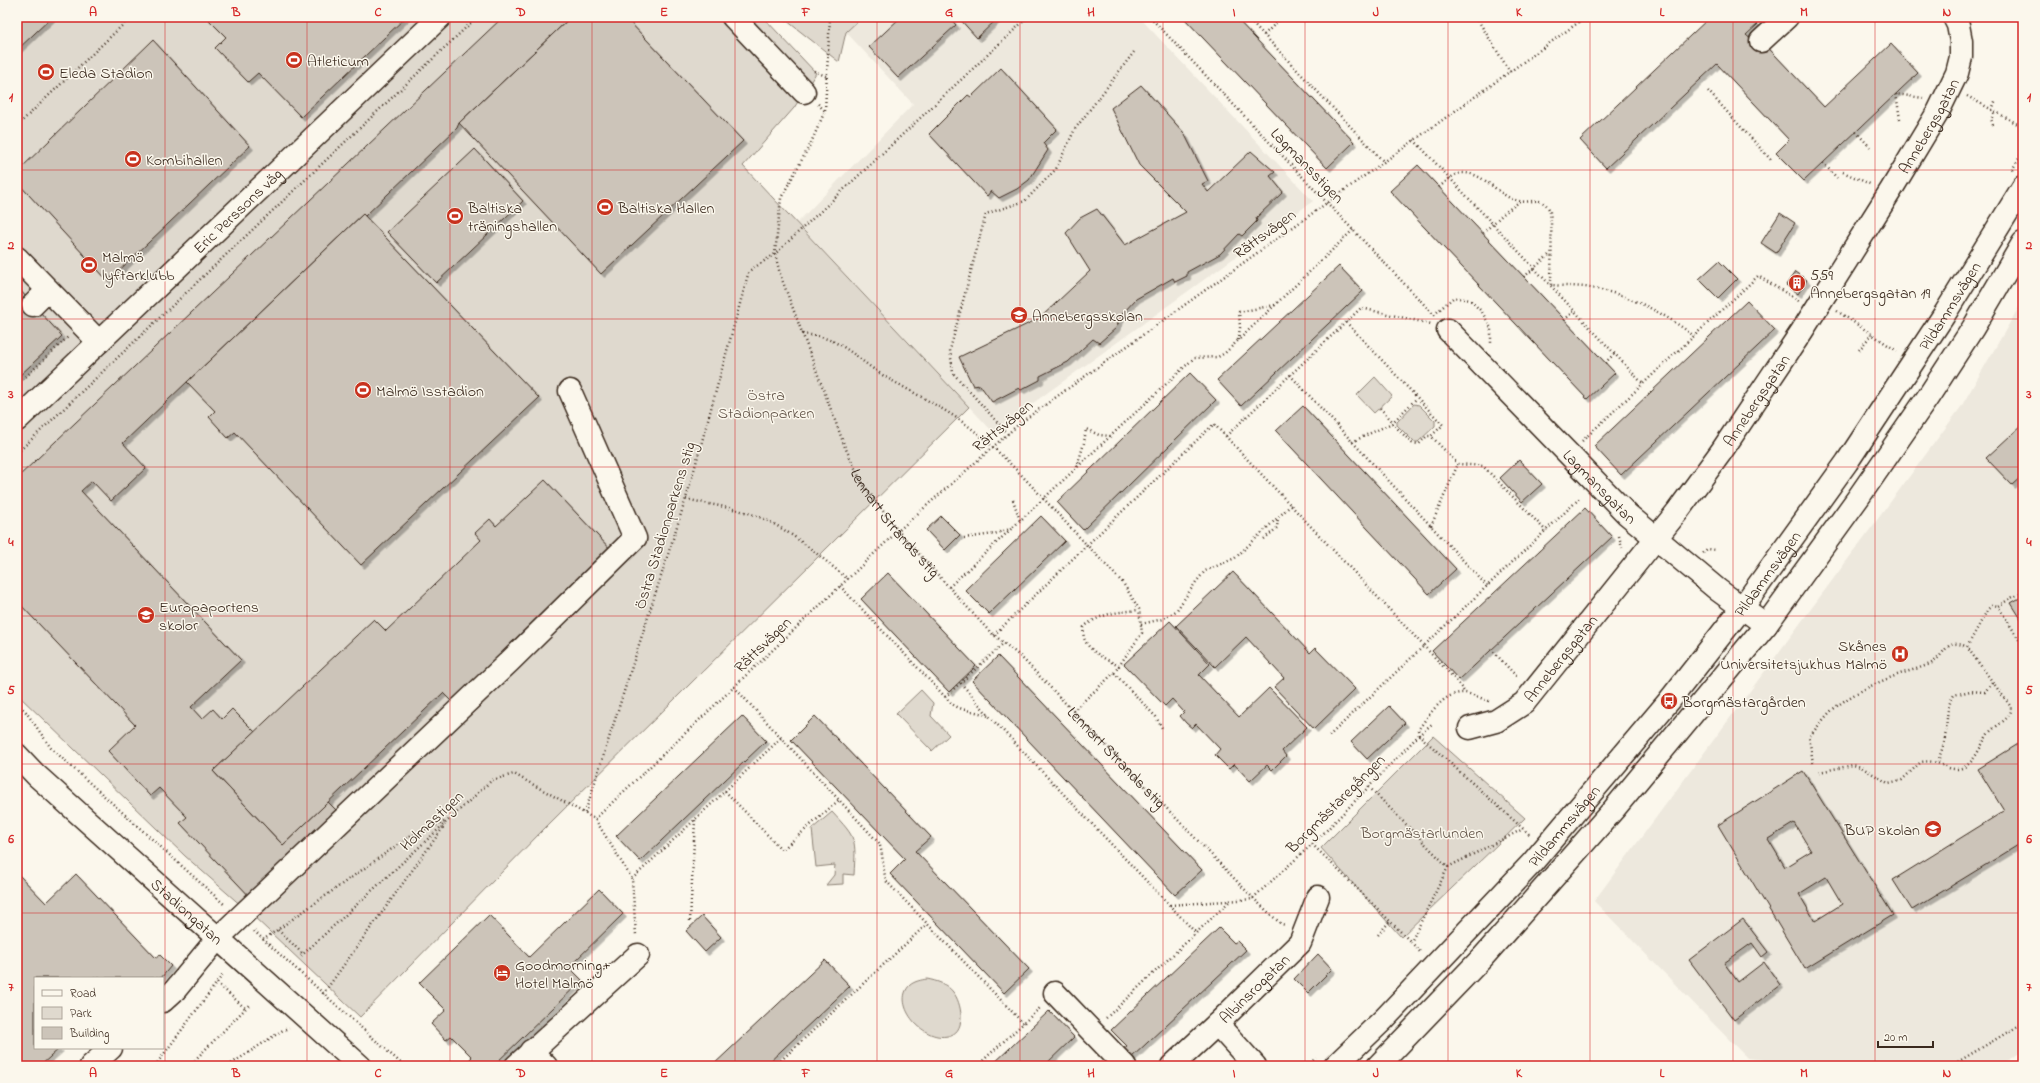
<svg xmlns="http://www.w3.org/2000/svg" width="2040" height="1083" viewBox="0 0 2040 1083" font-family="'Indie Flower',sans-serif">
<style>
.built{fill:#ede8dd}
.green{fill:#dfd9ce;stroke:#8d8276}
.building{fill:#ccc4b9;stroke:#3b2a1e;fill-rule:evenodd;filter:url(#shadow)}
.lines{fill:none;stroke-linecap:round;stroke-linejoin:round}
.minor-casing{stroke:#3b2a1e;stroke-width:25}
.major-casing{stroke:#3b2a1e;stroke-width:25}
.path{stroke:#3b2a1e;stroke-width:2.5;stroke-dasharray:1 3;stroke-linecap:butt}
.minor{stroke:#fbf7ec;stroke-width:22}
.major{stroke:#fbf7ec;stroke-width:22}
.grid{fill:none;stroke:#d62828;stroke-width:1;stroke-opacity:0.55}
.labels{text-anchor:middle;stroke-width:3;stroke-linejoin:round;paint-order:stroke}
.poi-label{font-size:16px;fill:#3b2a1e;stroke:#fbf7ec;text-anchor:start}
.street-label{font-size:16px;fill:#3b2a1e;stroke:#fbf7ec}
.park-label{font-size:16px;fill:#64564a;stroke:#fbf7ec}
.neatline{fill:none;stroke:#d62828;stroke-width:1.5}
.grid-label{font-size:13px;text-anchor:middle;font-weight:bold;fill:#d62828}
</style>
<defs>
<filter id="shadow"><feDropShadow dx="3.5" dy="3.5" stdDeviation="0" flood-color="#0004"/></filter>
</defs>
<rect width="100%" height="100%" fill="#fbf7ec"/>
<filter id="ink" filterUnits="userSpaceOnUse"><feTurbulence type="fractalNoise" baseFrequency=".025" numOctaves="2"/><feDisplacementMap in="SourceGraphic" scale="8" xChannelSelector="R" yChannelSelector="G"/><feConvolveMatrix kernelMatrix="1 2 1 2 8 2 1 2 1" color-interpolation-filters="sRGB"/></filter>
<g filter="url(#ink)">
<g class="built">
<polygon points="862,17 1139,17 1313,201 993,432 797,223 913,104 846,32"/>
<polygon points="2023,300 2023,1051 1998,1066 1786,1066 1782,1062 1747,1058 1594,901 1961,407"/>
</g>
<g class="green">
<polygon points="17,17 763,17 816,73 794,108 743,166 969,407 542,831 360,1017 252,915 185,856 17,694"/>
<polygon points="782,17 862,17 846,32 839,62"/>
<polygon points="1375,377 1392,396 1374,413 1357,395"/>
<polygon points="1414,404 1419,405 1435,421 1435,426 1418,442 1414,442 1397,425 1397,422"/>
<polygon points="921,690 933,703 931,716 949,735 932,751 896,714"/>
<polygon points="1433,736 1525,818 1401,937 1321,848"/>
<path d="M832 812C857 839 856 838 854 875L843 874V884L826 885 834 875 835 865 816 867 812 829Z"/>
<path d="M927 979C937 981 947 984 953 992 962 1003 966 1030 951 1035 925 1045 890 1004 910 985 915 981 921 980 927 979Z"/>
</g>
<g class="building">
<polygon points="17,17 52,17 17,50"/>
<polygon points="206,17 406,17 301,117 258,73 248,82 215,48 226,37"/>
<polygon points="503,17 571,17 459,123 457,128 365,216 363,214 123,443 146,468 111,501 92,481 81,491 241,660 191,707 202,719 213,709 222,719 232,709 255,732 213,771 283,845 328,802 343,817 254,901 180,823 187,817 159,788 150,796 108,751 135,725 17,601 17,478"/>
<polygon points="571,17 625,17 743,141 601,274 459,123"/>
<polygon points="901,17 951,17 950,18 956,25 898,78 869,47"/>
<polygon points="958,17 999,17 977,38"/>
<polygon points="1183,17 1235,17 1354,142 1327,168"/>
<polygon points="1710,17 1751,17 1758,24 1746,35 1753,41 1758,37 1824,107 1891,44 1918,73 1804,181 1776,153 1789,140 1717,64 1606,168 1580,140"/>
<polygon points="153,40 250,146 108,281 17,182 17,172"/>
<polygon points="1001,68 1057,129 1043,143 1048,150 1029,180 1017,189 999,198 991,191 987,196 929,134 968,95 971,97"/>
<polygon points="1141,85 1184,133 1208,181 1202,184 1208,192 1251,151 1275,172 1270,176 1283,192 1256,218 1257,221 1242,236 1239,234 1220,254 1187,272 1187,276 1175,282 1173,278 1136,299 1123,313 1116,328 1099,343 1093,339 1068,362 1040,376 1040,380 1021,390 1019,388 992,402 980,385 973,386 959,357 1040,318 1090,271 1066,233 1080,218 1097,209 1125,245 1186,212 1139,165 1111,108"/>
<polygon points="475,149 523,201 436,283 387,232"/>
<polygon points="1418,165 1615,373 1587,399 1390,191"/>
<polygon points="1780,213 1795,223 1776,253 1761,243"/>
<polygon points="363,214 539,398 361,565 235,432 228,438 209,417 215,411 187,382"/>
<polygon points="1719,261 1737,279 1718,298 1699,279"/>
<polygon points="1339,266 1363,291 1241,406 1217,380"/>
<polygon points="1795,272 1807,280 1798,294 1786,285"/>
<polygon points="17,287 62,336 17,378"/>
<polygon points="1747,301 1775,330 1621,475 1594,446"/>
<polygon points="1190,373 1216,400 1083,530 1057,502"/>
<polygon points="1303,406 1456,569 1429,594 1276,431"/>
<polygon points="2023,424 2023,475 2012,485 1986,458"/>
<polygon points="1519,460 1542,484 1522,502 1500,478"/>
<polygon points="545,480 614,553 454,704 443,693 283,845 213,771 374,619 386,631 481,540 475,533 490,519 496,526"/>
<polygon points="1585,508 1612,537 1459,680 1432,651"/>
<polygon points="941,516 960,535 945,550 926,530"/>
<polygon points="1041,516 1065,541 989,614 965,590"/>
<polygon points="1233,572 1310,653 1315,648 1355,689 1314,729 1274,687 1284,678 1246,637 1215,667 1176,626"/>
<polygon points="888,573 976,666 949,692 861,599"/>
<polygon points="2023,596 2023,622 2011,603"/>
<polygon points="1170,621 1210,664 1199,675 1239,717 1269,688 1307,727 1282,751 1286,756 1272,770 1267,765 1250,781 1234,764 1229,769 1215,755 1220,749 1196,724 1192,728 1186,723 1180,716 1184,712 1172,699 1165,706 1124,664"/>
<polygon points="998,656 1202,870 1175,895 972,681"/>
<polygon points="1389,706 1405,723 1367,759 1351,742"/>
<polygon points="742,716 766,741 640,861 616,836"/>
<polygon points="815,716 931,837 915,851 1029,969 1004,993 890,874 905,859 791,740"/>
<polygon points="2023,741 2023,842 1912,910 1893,880 2004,811 1978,769"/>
<path d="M1803 771 1893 915 1805 969 1718 825ZM1794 823 1811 851 1785 867 1768 839ZM1826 877 1842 904 1815 921 1799 894Z"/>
<polygon points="17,873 46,903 76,874 156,958 160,955 171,966 161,978 35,978 35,1048 60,1048 40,1066 17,1066"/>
<polygon points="599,889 623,914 569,967 582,980 493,1066 469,1066 466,1063 472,1057 451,1036 446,1040 431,1024 446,1010 419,983 489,915 529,957"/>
<polygon points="702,916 721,937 705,952 686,931"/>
<polygon points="1743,919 1768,952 1762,957 1752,943 1724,963 1738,982 1764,962 1780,985 1734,1020 1689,960"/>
<polygon points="1219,928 1234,943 1237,941 1246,950 1131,1058 1123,1049 1127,1046 1111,1030"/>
<polygon points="1318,954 1332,969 1308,993 1294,979"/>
<polygon points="825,960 850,986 765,1066 712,1066"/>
<polygon points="1049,1011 1074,1037 1044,1066 991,1066"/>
</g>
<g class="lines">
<defs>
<g id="minor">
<polyline points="733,17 804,92"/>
<polyline points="1761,41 1787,17"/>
<polyline points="17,258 99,342"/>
<polyline points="33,305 48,290"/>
<path id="s2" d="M1448 330 1627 514 1718 590 1766 625"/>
<path id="s3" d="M17 420 440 17"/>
<path id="s4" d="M1470 728 1496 721 1524 703 1677 512 1721 452 1802 331 1891 190 1938 112 1957 73 1961 57V41L1958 25 1954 17"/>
<polyline points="1055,993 1125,1066"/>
<polyline points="163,1001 175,990 217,939 510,661 635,538 570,391"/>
<polyline points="1217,1024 1255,1066"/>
<polyline points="531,1051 546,1066"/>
<polyline points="91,1066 111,1048"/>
<polyline points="516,1066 638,955"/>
<path id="s5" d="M1172 1066 1217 1024 1300 943 1318 897"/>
</g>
<g id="major">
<path id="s6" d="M17 755 36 775 360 1066"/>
<path id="s7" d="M1335 1066 1384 1019 1532 863 1669 701 1742 608 1847 462 1944 315 2023 187"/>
<polyline points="1378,1066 1483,957 1614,809 1766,625 1858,498 1928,397 1973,328 2023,243"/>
</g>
</defs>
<use href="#minor" class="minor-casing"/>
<use href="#major" class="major-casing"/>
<g class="path">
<polyline points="1150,17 1436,317"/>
<polyline points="1247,17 1384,162"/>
<polyline points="1476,17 1510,72"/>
<polyline points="1264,35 1282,17"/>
<polyline points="814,71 828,77"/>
<polyline points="1708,91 1772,161"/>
<polyline points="1967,96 2023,127"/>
<path id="s1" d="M818 104 825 111 810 145 781 198 775 254 780 274 845 447 862 483 898 531 988 630 1021 657 1253 898 1281 924 1286 925"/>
<polyline points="825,110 830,17"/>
<polyline points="1992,110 1996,99"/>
<polyline points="1900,119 1896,94 1923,98"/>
<polyline points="1993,125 1991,119 1995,112"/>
<polyline points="17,126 131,17"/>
<polyline points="1856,132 1870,147"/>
<polyline points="1414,140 1643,384"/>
<polyline points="1823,163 1837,178"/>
<polyline points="2012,170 2023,152"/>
<polyline points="1843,172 1872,185"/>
<path d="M1439 187C1446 182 1454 173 1462 173 1485 172 1498 197 1519 201 1531 204 1541 195 1549 209 1553 216 1551 272 1551 285 1562 286 1574 286 1585 287 1624 292 1663 312 1694 336"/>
<polyline points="1483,233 1503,214 1519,202"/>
<polyline points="1524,277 1550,254"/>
<polyline points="1837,311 1897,351"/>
<polyline points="1437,312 1454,297 1470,300 1482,312 1491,328 1491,345"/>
<polyline points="1564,320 1575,311"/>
<polyline points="1346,322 1443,425 1431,436 1458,464 1483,466 1546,531"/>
<path d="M802 334C842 337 852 356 884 376 913 393 945 408 972 429 1014 463 1049 506 1087 545L1214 424 1455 679 1465 693"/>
<polyline points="1238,340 1240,328 1239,312 1275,305"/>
<polyline points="1859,350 1872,334"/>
<polyline points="1605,363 1615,353"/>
<polyline points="1290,375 1487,586"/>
<polyline points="17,385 68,337"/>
<polyline points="1380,408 1393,422"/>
<polyline points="1392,423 1412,443 1419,444 1427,436 1431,436"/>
<polyline points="1008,434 953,373 950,350 986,214 1025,201 1056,169 1075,129 1134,52"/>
<polyline points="1226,436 1361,308 1431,324"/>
<polyline points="1582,441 1758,276 1799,301"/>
<polyline points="1352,442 1392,423 1417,398"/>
<polyline points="17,453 477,17"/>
<polyline points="1077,467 1084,443 1086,429 1099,435 1111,436"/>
<path d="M686 499C715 506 748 509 774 524 801 539 824 560 848 579"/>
<polyline points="1013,500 1020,520"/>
<polyline points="1431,526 1458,464"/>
<polyline points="1619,536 1622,548"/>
<polyline points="964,538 994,534 1010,529"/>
<polyline points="1264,539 1277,528 1278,518"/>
<polyline points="1703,553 1707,549 1717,550"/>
<path d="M840 586 952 704C963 712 976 710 988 716"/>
<polyline points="949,587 1194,358 1218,357 1225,353 1353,230"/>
<polyline points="2023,591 1998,606 2023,646"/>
<polyline points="1141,624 1163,619 1176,611 1196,582 1205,571 1235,558 1291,505"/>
<polyline points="994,635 1087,545 1123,583 1139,609 1142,633 1114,673"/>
<polyline points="1491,649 1518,678"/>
<path d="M1119 666C1104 658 1079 648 1084 627 1100 613 1119 612 1139 610"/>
<polyline points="961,683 990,717 1196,933"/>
<path d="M734 687 879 843C884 856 882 870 887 882L1023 1023"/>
<polyline points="945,697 1004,643"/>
<path d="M1489 701C1482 699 1473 694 1465 693 1444 691 1428 716 1418 730L1419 735 1530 835"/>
<polyline points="17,703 26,712 51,748 225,905"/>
<polyline points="1073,711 1114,673 1156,717 1162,728"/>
<polyline points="1329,736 1581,497"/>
<path d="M1938 762C1940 754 1944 746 1945 737 1948 722 1945 708 1954 695L1970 691 1985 692 1992 682"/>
<path d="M1813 763 1809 737C1816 729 1823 719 1831 711 1848 696 1871 685 1892 677 1904 672 1918 669 1930 664 1945 657 1945 636 1967 647L1988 609 1993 605 1998 606"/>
<path d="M1819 772 1853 765 1861 767 1888 783 1902 780 1921 762C1939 759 1943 769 1956 769 1973 769 1980 746 1988 734 1995 725 2007 722 2011 711V707L1967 647"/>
<polyline points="1369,787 1448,867 1411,942 1421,953"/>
<polyline points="725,791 782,850 839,800"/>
<polyline points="585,813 688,492 749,271 775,254 1028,17"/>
<polyline points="595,819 898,531 1020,423 1586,17"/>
<polyline points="1312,844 1411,942"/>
<polyline points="1448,867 1523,829"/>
<polyline points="632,879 781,738"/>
<polyline points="1253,898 1320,837 1419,735 1433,723"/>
<polyline points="1170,905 1253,899"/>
<polyline points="690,921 695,820"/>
<polyline points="278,930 303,954"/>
<polyline points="254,931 404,1066"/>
<polyline points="1378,935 1390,921"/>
<polyline points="263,940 410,836 447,821"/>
<polyline points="301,956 492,780 514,774 595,819 632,879 636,935"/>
<polyline points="217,983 246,1009"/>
<polyline points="323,994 445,825"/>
<polyline points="1106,1018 1231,900"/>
<polyline points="155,1066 224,973"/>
<polyline points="189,1066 249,1005"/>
<polyline points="228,1066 283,1030 289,1028"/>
<polyline points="775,1066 927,924"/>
<polyline points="977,1066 1041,1007"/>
<polyline points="1307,1066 1316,1058"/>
<polyline points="1951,1066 2023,1023"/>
</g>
<use href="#minor" class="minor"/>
<use href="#major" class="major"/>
</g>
</g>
<path class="grid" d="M165 17V1066M307 17V1066M450 17V1066M592 17V1066M735 17V1066M877 17V1066M1020 17V1066M1163 17V1066M1305 17V1066M1448 17V1066M1590 17V1066M1733 17V1066M1875 17V1066M17 170H2023M17 319H2023M17 467H2023M17 616H2023M17 764H2023M17 913H2023"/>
<defs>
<symbol id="stadium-disc" viewBox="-11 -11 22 22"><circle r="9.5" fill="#c8321e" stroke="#fbf7ec"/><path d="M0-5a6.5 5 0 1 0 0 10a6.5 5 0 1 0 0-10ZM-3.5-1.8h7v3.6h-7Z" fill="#fff"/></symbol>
<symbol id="building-disc" viewBox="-11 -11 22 22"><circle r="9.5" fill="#c8321e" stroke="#fbf7ec"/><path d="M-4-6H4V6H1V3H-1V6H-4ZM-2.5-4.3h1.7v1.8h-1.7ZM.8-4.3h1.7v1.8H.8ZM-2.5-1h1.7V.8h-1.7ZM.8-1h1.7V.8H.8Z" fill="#fff"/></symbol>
<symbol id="school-disc" viewBox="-11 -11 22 22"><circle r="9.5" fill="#c8321e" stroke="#fbf7ec"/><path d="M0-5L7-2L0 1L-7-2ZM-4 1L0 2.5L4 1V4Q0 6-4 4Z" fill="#fff"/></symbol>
<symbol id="hospital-disc" viewBox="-11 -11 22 22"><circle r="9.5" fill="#c8321e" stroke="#fbf7ec"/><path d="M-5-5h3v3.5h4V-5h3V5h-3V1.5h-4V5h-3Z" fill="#fff"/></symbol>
<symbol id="bus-disc" viewBox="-11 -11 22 22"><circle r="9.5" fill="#c8321e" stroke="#fbf7ec"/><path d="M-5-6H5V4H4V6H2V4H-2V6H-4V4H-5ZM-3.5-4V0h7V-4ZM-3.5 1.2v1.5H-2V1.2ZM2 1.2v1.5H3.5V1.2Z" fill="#fff"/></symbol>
<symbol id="hotel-disc" viewBox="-11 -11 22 22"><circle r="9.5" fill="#c8321e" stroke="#fbf7ec"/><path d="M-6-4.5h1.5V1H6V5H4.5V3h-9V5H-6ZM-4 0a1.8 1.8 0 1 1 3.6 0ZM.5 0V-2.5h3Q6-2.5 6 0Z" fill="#fff"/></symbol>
</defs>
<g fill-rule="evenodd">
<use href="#stadium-disc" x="284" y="50" width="20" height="20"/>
<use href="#stadium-disc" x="36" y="62" width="20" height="20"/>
<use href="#stadium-disc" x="123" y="149" width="20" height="20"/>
<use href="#stadium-disc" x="595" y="197" width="20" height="20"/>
<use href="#stadium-disc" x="445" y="206" width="20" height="20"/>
<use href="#stadium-disc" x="79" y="255" width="20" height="20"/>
<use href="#building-disc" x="1787" y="273" width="20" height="20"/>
<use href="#school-disc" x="1009" y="305" width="20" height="20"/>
<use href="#stadium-disc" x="353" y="380" width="20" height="20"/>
<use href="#school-disc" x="136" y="605" width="20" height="20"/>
<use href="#hospital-disc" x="1890" y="644" width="20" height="20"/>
<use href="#bus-disc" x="1659" y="691" width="20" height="20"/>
<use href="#school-disc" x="1923" y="819" width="20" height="20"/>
<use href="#hotel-disc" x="492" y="963" width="20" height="20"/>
</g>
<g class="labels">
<g class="poi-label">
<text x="307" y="66">Atleticum</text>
<text x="59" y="78">Eleda Stadion</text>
<text x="146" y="165">Kombihallen</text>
<text x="468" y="213">Baltiska<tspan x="468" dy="18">träningshallen</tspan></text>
<text x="618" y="213">Baltiska Hallen</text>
<text x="102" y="262">Malmö<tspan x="102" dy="18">lyftarklubb</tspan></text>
<text x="1810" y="280">559<tspan x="1810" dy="18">Annebergsgatan 19</tspan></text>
<text x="1032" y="321">Annebergsskolan</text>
<text x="376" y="396">Malmö Isstadion</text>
<text x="159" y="612">Europaportens<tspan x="159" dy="18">skolor</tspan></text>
<text x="1887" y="651" text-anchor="end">Skånes<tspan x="1887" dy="18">Universitetsjukhus Malmö</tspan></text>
<text x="1682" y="707">Borgmästargården</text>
<text x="1920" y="835" text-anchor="end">BUP skolan</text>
<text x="515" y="970">Goodmorning+<tspan x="515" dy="18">Hotel Malmö</tspan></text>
</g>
<g class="street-label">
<text dy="6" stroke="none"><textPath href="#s4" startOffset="766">Annebergsgatan</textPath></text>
<text transform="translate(1308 165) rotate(46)" y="6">Lagmansstigen</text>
<text dy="6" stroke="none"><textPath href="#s3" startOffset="304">Eric Perssons väg</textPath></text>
<text transform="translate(1264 233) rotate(-36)" y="6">Rättsvägen</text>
<text dy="6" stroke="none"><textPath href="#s7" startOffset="980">Pildammsvägen</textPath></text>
<text dy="6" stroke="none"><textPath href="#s4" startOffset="442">Annebergsgatan</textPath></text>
<text transform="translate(1002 425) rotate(-39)" y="6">Rättsvägen</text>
<text dy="6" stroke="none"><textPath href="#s2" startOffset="218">Lagmansgatan</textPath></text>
<text dy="6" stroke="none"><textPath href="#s1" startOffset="461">Lennart Strands stig</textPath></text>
<text transform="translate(664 525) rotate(-73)" y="6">Östra Stadionparkens stig</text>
<text dy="6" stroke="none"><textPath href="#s7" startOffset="656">Pildammsvägen</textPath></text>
<text transform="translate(762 644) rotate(-44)" y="6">Rättsvägen</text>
<text dy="6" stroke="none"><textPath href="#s4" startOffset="118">Annebergsgatan</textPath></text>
<text dy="6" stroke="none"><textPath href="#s1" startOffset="784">Lennart Strands stig</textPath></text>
<text transform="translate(1335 803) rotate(-45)" y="6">Borgmästaregången</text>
<text transform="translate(431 820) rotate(-43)" y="6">Holmastigen</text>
<text dy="6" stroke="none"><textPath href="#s7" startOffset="332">Pildammsvägen</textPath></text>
<text dy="6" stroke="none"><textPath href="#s6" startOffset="231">Stadiongatan</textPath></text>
<text dy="6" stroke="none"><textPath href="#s5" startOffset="113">Albinsrogatan</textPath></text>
</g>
<g class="park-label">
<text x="766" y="400">Östra<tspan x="766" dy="18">Stadionparken</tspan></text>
<text x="1422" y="838">Borgmästarlunden</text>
</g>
</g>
<rect width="2040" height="1083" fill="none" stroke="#fbf7ec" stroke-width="44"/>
<rect x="34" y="977" width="130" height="72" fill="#fbf7ec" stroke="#aea59a"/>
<rect x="42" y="990" width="20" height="6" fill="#fbf7ec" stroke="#aea59a"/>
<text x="70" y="997" font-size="12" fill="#3b2a1e">Road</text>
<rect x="42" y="1007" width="20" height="12" fill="#dfd9ce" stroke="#aea59a"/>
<text x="70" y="1017" font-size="12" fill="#3b2a1e">Park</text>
<rect x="42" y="1027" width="20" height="12" fill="#ccc4b9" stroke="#aea59a"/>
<text x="70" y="1037" font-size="12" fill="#3b2a1e">Building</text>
<path d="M1878 1041v6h55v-6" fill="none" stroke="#3b2a1e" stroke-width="2"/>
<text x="1884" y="1041" font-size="12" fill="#3b2a1e" stroke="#fbf7ec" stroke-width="3" paint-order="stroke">20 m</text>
<rect x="22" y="22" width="1996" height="1039" class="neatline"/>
<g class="grid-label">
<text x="93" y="16">A</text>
<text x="236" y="16">B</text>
<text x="378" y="16">C</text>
<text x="521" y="16">D</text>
<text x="664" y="16">E</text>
<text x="806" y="16">F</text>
<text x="949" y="16">G</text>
<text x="1091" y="16">H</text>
<text x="1234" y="16">I</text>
<text x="1376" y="16">J</text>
<text x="1519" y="16">K</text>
<text x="1662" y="16">L</text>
<text x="1804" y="16">M</text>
<text x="1947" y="16">N</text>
<text x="11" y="101">1</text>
<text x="2029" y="101">1</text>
<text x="11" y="249">2</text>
<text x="2029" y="249">2</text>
<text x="11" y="398">3</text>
<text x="2029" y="398">3</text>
<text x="11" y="546">4</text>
<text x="2029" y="546">4</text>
<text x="11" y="694">5</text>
<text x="2029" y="694">5</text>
<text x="11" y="843">6</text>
<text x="2029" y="843">6</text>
<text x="11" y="991">7</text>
<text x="2029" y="991">7</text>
<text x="93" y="1077">A</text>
<text x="236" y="1077">B</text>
<text x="378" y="1077">C</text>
<text x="521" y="1077">D</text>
<text x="664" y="1077">E</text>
<text x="806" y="1077">F</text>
<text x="949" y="1077">G</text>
<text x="1091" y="1077">H</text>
<text x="1234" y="1077">I</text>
<text x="1376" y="1077">J</text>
<text x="1519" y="1077">K</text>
<text x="1662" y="1077">L</text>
<text x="1804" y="1077">M</text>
<text x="1947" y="1077">N</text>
</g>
</svg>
